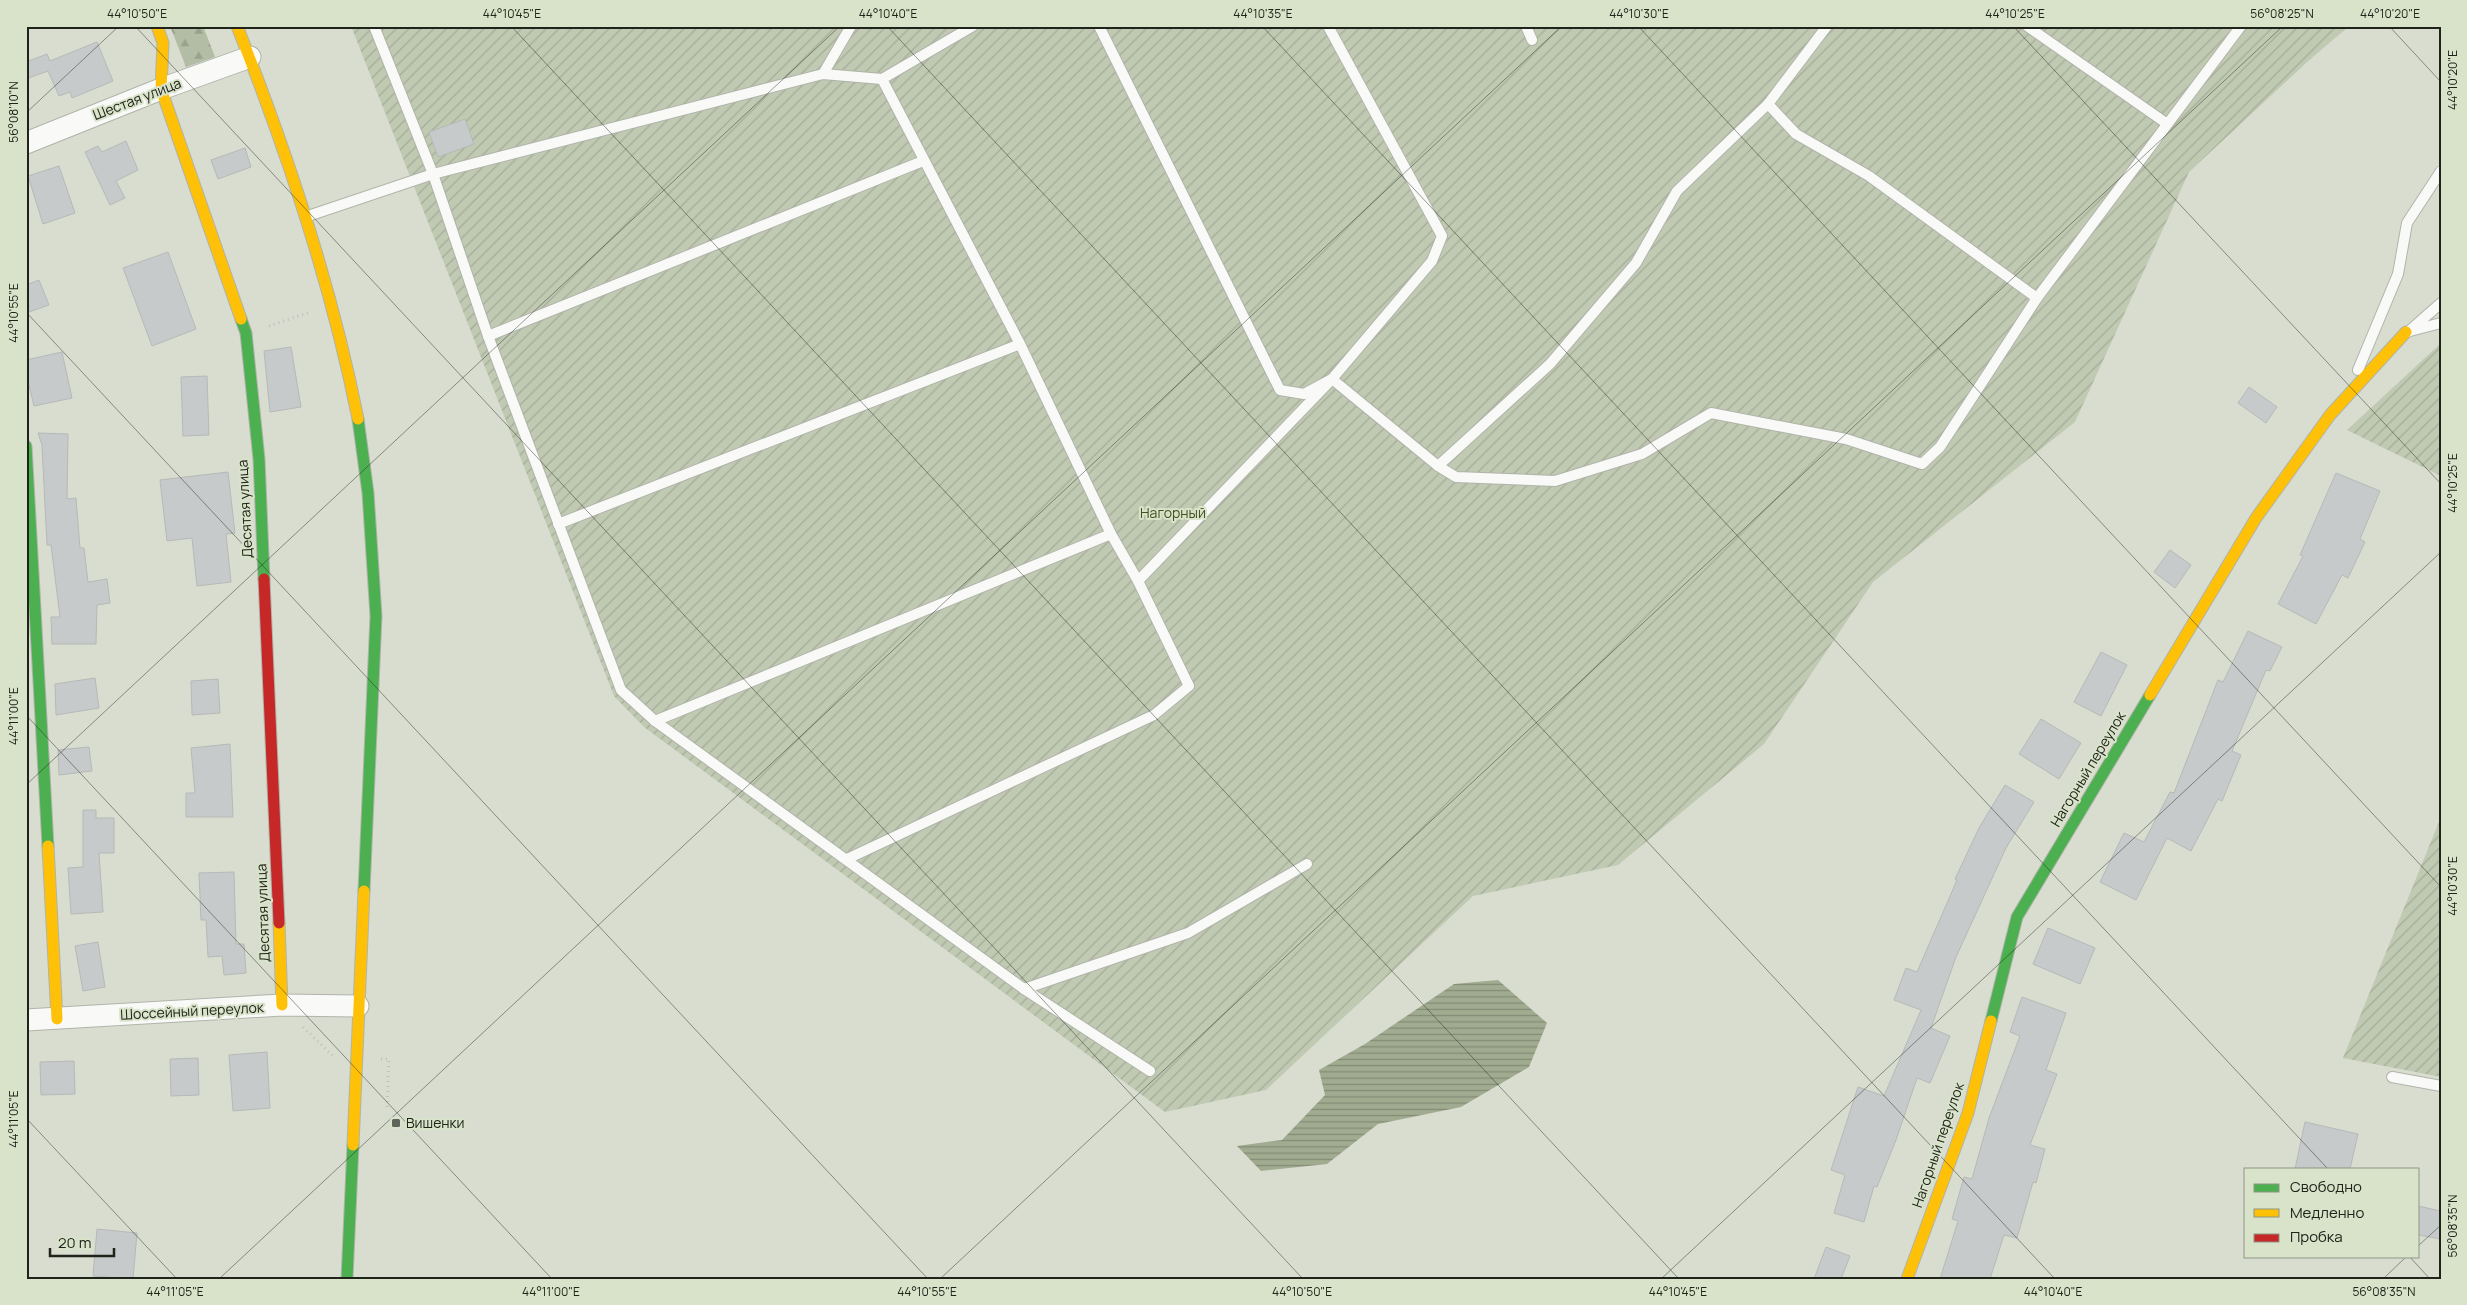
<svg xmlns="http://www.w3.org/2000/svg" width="2467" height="1305" viewBox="0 0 2467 1305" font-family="Manrope,sans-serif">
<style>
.forest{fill:url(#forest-firs)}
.garden{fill:url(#garden-furrows)}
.water{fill:url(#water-rules)}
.building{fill:#c7caca;stroke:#b6b9b7}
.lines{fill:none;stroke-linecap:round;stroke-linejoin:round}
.lane-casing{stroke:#b0b4aa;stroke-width:12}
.street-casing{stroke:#b0b4aa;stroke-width:23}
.fast-casing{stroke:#b0b4aa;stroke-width:13}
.slow-casing{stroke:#b0b4aa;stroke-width:13}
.jam-casing{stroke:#b0b4aa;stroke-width:13}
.path{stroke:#bfc0bd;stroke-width:3;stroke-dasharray:1 4;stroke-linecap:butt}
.lane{stroke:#f9faf8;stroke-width:10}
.street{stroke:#f9faf8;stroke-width:21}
.fast{stroke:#4caf50;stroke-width:11}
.slow{stroke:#ffc107;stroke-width:11}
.jam{stroke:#c62828;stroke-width:11}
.ticks{fill:none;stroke:#20231a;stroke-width:1;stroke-opacity:0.45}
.poi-dot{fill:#60645a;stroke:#d9e3ca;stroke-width:2}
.labels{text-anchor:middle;stroke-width:4;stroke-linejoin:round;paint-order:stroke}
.street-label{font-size:14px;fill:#20231a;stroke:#d9e3ca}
.park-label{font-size:14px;fill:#42521f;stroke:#d9e3ca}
.poi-label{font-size:14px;fill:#20231a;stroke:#d9e3ca;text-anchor:start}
.neatline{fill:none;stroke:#20231a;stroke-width:2}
.ticks-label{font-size:12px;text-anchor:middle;fill:#20231a}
</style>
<defs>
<pattern id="forest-firs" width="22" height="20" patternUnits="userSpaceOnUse" patternTransform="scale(1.25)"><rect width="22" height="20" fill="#b3bca5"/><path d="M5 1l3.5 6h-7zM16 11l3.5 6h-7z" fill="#9aa18d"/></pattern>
<pattern id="garden-furrows" width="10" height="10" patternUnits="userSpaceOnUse" patternTransform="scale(1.25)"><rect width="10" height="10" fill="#c0c9b2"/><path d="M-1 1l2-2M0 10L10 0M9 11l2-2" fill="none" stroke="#a5ac98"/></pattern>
<pattern id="water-rules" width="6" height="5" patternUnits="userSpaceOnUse" patternTransform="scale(1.25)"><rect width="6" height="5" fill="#a1ab90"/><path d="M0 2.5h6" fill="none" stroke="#838b75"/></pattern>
</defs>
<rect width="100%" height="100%" fill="#d8ddd0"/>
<polygon class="forest" points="170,26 203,26 215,57 186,67"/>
<g class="garden">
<polygon points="351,26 2349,26 2306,63 2189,172 2075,422 1873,582 1764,744 1618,865 1473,896 1266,1090 1165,1112 644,727 614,696"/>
<polygon points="2441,343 2441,476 2347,430"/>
<polygon points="2441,817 2441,1077 2343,1058"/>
</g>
<polygon class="water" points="1498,980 1547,1023 1529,1067 1461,1107 1378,1124 1327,1164 1261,1171 1237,1146 1282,1140 1325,1095 1319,1070 1365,1044 1454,984"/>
<g class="building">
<polygon points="97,42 113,81 72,98 70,92 59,96 48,71 26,79 26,62 47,54 50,61"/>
<polygon points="465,119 474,144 438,157 429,132"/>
<polygon points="126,141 138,170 116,181 125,198 110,205 85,152 98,146 102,152"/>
<polygon points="245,148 251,167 218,179 211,160"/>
<polygon points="59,166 75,213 43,224 28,176"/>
<polygon points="168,252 196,329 152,346 123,268"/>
<polygon points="39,280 49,305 26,313 26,285"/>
<polygon points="291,347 301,407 270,412 264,351"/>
<polygon points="62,352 72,398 34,406 26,373 26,360"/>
<polygon points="207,376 209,435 183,436 181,377"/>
<polygon points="2249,387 2277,407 2266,423 2238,403"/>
<polygon points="38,433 68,434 67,499 76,498 80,548 84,548 88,582 107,579 110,603 97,605 96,644 52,644 51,617 60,617 51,545 47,545 42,445"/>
<polygon points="228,472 235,533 226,534 231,582 197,586 192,538 167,541 160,480"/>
<polygon points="2336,473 2380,491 2360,539 2365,542 2348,578 2342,575 2316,624 2278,604 2303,556 2300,555"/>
<polygon points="2170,550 2191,565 2175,588 2154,572"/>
<polygon points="2248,631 2282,647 2270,671 2266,670 2232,751 2241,755 2222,801 2218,799 2191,851 2167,838 2136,900 2100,882 2124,833 2144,842 2170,792 2174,793 2218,680 2223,682"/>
<polygon points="2101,652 2127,665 2101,716 2074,702"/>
<polygon points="95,678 99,708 56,715 55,684"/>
<polygon points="218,679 220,713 192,715 191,681"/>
<polygon points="2041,719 2081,743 2059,779 2019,754"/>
<polygon points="230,744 233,817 186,817 186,793 195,793 191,748"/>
<polygon points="89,747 92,771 59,775 58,750"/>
<polygon points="2005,785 2034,802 2006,848 1956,957 1931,1028 1950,1036 1930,1083 1917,1078 1896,1140 1877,1187 1874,1186 1864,1222 1834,1213 1845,1175 1831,1170 1858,1087 1884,1096 1921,1010 1894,1000 1906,968 1917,972 1957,880 1955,879 1979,828"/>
<polygon points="83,810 96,810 96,818 114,818 114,853 99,853 103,912 71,914 68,868 83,867"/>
<polygon points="234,872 236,944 244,944 246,973 224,975 222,956 208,957 206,920 201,920 199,873"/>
<polygon points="2048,928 2095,948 2080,984 2033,964"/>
<polygon points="98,942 105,987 83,991 75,946"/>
<polygon points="2022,997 2066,1013 2046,1070 2057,1074 2030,1145 2045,1149 2036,1183 2033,1182 2017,1238 2004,1235 1990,1279 1940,1279 1958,1221 1952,1219 1964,1177 1972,1179 1989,1118 2020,1036 2010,1032"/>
<polygon points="267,1052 270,1108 233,1111 229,1055"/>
<polygon points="198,1058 199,1095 171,1096 170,1059"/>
<polygon points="74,1061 75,1094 41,1095 40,1062"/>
<polygon points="2305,1122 2358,1134 2350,1169 2295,1169"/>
<polygon points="2418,1206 2441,1211 2441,1239 2418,1235"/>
<polygon points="97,1229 137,1233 133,1279 93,1276"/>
<polygon points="1826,1247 1850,1256 1841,1279 1814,1279"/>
</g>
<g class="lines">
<defs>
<g id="lane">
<polyline points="374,26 433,174 823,74 882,79"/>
<polyline points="1099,26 1280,390 1304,394 1332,379 1438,466 1456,477 1555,481 1642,454 1711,413 1846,439 1922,464 1940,447 2037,298 2241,26"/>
<polyline points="1526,26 1532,40"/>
<polyline points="2027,26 2166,123"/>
<polyline points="823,74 851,26"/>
<polyline points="1768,104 1796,134 1869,176 2037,298"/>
<polyline points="308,216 433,174 488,336 621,690 655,721 1024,989 1150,1071"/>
<polyline points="2410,331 2441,323"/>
<polyline points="2408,332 2441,303"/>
<polyline points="488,336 923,161"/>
<polyline points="2358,370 2398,274 2407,223 2441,171"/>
<polyline points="1438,466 1550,364 1636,263 1677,191 1768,104 1827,26"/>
<polyline points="558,524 1020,344"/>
<polyline points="1138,581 1332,379 1432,261 1442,236 1328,26"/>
<polyline points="655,721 1111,534"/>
<polyline points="847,859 1154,715 1189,686 1138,581 1111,534 1020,344 882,79 973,26"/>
<polyline points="1024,989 1188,933 1307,864"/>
<polyline points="2392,1077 2441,1086"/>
</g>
<g id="street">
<polyline points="26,143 161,89 250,57"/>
<polyline points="26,1020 282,1005 358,1006"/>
</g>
<g id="fast">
<polyline points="241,319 246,333 259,459 264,579"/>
<polyline points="358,419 368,493 376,616 364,891"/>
<polyline points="26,446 48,846"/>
<polyline points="1991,1021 2017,917 2150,695"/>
<polyline points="347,1279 353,1145"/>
</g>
<g id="slow">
<polyline points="157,26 163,43 161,89 241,319"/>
<path d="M237 26C288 154 331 283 358 419"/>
<polyline points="2150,695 2256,518 2330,415 2406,332"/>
<polyline points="48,846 57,1019"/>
<polyline points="279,923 282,1005"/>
<polyline points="353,1145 364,891"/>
<polyline points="1907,1279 1968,1113 1991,1021"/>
</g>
<polyline id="jam" points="264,579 279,923"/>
</defs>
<use href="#lane" class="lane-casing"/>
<use href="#street" class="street-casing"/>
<use href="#fast" class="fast-casing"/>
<use href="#slow" class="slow-casing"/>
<use href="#jam" class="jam-casing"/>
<g class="path">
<polyline points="269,326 310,312"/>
<polyline points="303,1027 333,1056"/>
<polyline points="381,1059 389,1059 387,1108"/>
</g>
<use href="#lane" class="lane"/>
<use href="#street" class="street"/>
<use href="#fast" class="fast"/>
<use href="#slow" class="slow"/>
<use href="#jam" class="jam"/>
</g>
<path class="ticks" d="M135 26 1303 1279M511 26 1679 1279M887 26 2055 1279M1262 26 2328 1169M1638 26 2441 887M2013 26 2441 484M2389 26 2441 82M26 113 119 26M26 312 928 1279M26 715 552 1279M26 785 840 26M26 1118 177 1279M2418 1246 2441 1225M2409 1256 2430 1279M219 1279 1562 26M940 1279 2283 26M1661 1279 2441 552M2383 1279 2407 1256"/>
<rect class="poi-dot" x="391" y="1118" width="10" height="10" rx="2.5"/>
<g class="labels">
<g class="street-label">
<text transform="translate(137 99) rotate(-21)" y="5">Шестая улица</text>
<text transform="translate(245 509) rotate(-93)" y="5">Десятая улица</text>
<text transform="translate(2088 769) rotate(-59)" y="5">Нагорный переулок</text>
<text transform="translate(263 913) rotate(-92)" y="5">Десятая улица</text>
<text transform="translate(192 1011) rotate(-3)" y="5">Шоссейный переулок</text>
<text transform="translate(1938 1145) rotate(-71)" y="5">Нагорный переулок</text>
</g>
<g class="park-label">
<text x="1173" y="518">Нагорный</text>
</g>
<g class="poi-label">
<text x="406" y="1128">Вишенки</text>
</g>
</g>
<rect width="2467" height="1305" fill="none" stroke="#d9e3ca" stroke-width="55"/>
<rect x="2244" y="1168" width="175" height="90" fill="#d9e3ca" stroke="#8f9684"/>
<rect x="2254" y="1184" width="25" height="8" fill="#4caf50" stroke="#8f9684"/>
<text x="2290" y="1192" font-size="15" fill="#20231a">Свободно</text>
<rect x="2254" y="1209" width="25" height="8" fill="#ffc107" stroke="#8f9684"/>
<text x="2290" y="1218" font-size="15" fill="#20231a">Медленно</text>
<rect x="2254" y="1234" width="25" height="8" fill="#c62828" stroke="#8f9684"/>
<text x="2290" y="1242" font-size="15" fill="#20231a">Пробка</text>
<path d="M50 1248v8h64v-8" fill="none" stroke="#20231a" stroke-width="2.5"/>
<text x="58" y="1248" font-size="15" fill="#20231a" stroke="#d9e3ca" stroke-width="4" paint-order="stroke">20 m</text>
<rect x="28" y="28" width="2412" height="1250" class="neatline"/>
<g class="ticks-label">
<text x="137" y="18">44°10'50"E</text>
<text x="512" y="18">44°10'45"E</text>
<text x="888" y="18">44°10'40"E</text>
<text x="1263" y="18">44°10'35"E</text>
<text x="1639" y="18">44°10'30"E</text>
<text x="2015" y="18">44°10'25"E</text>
<text x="2282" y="18">56°08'25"N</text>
<text x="2390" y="18">44°10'20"E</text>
<text transform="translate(2453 80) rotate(-90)" y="4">44°10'20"E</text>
<text transform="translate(14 112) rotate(-90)" y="4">56°08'10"N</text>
<text transform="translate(14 313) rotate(-90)" y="4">44°10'55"E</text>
<text transform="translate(2453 483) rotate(-90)" y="4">44°10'25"E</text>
<text transform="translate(14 716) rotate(-90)" y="4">44°11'00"E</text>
<text transform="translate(2453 886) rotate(-90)" y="4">44°10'30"E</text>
<text transform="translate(14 1119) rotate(-90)" y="4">44°11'05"E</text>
<text transform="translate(2453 1226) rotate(-90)" y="4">56°08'35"N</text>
<text x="175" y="1296">44°11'05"E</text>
<text x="551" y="1296">44°11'00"E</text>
<text x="927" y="1296">44°10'55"E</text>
<text x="1302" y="1296">44°10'50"E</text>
<text x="1678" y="1296">44°10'45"E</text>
<text x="2053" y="1296">44°10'40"E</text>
<text x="2384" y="1296">56°08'35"N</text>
</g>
</svg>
